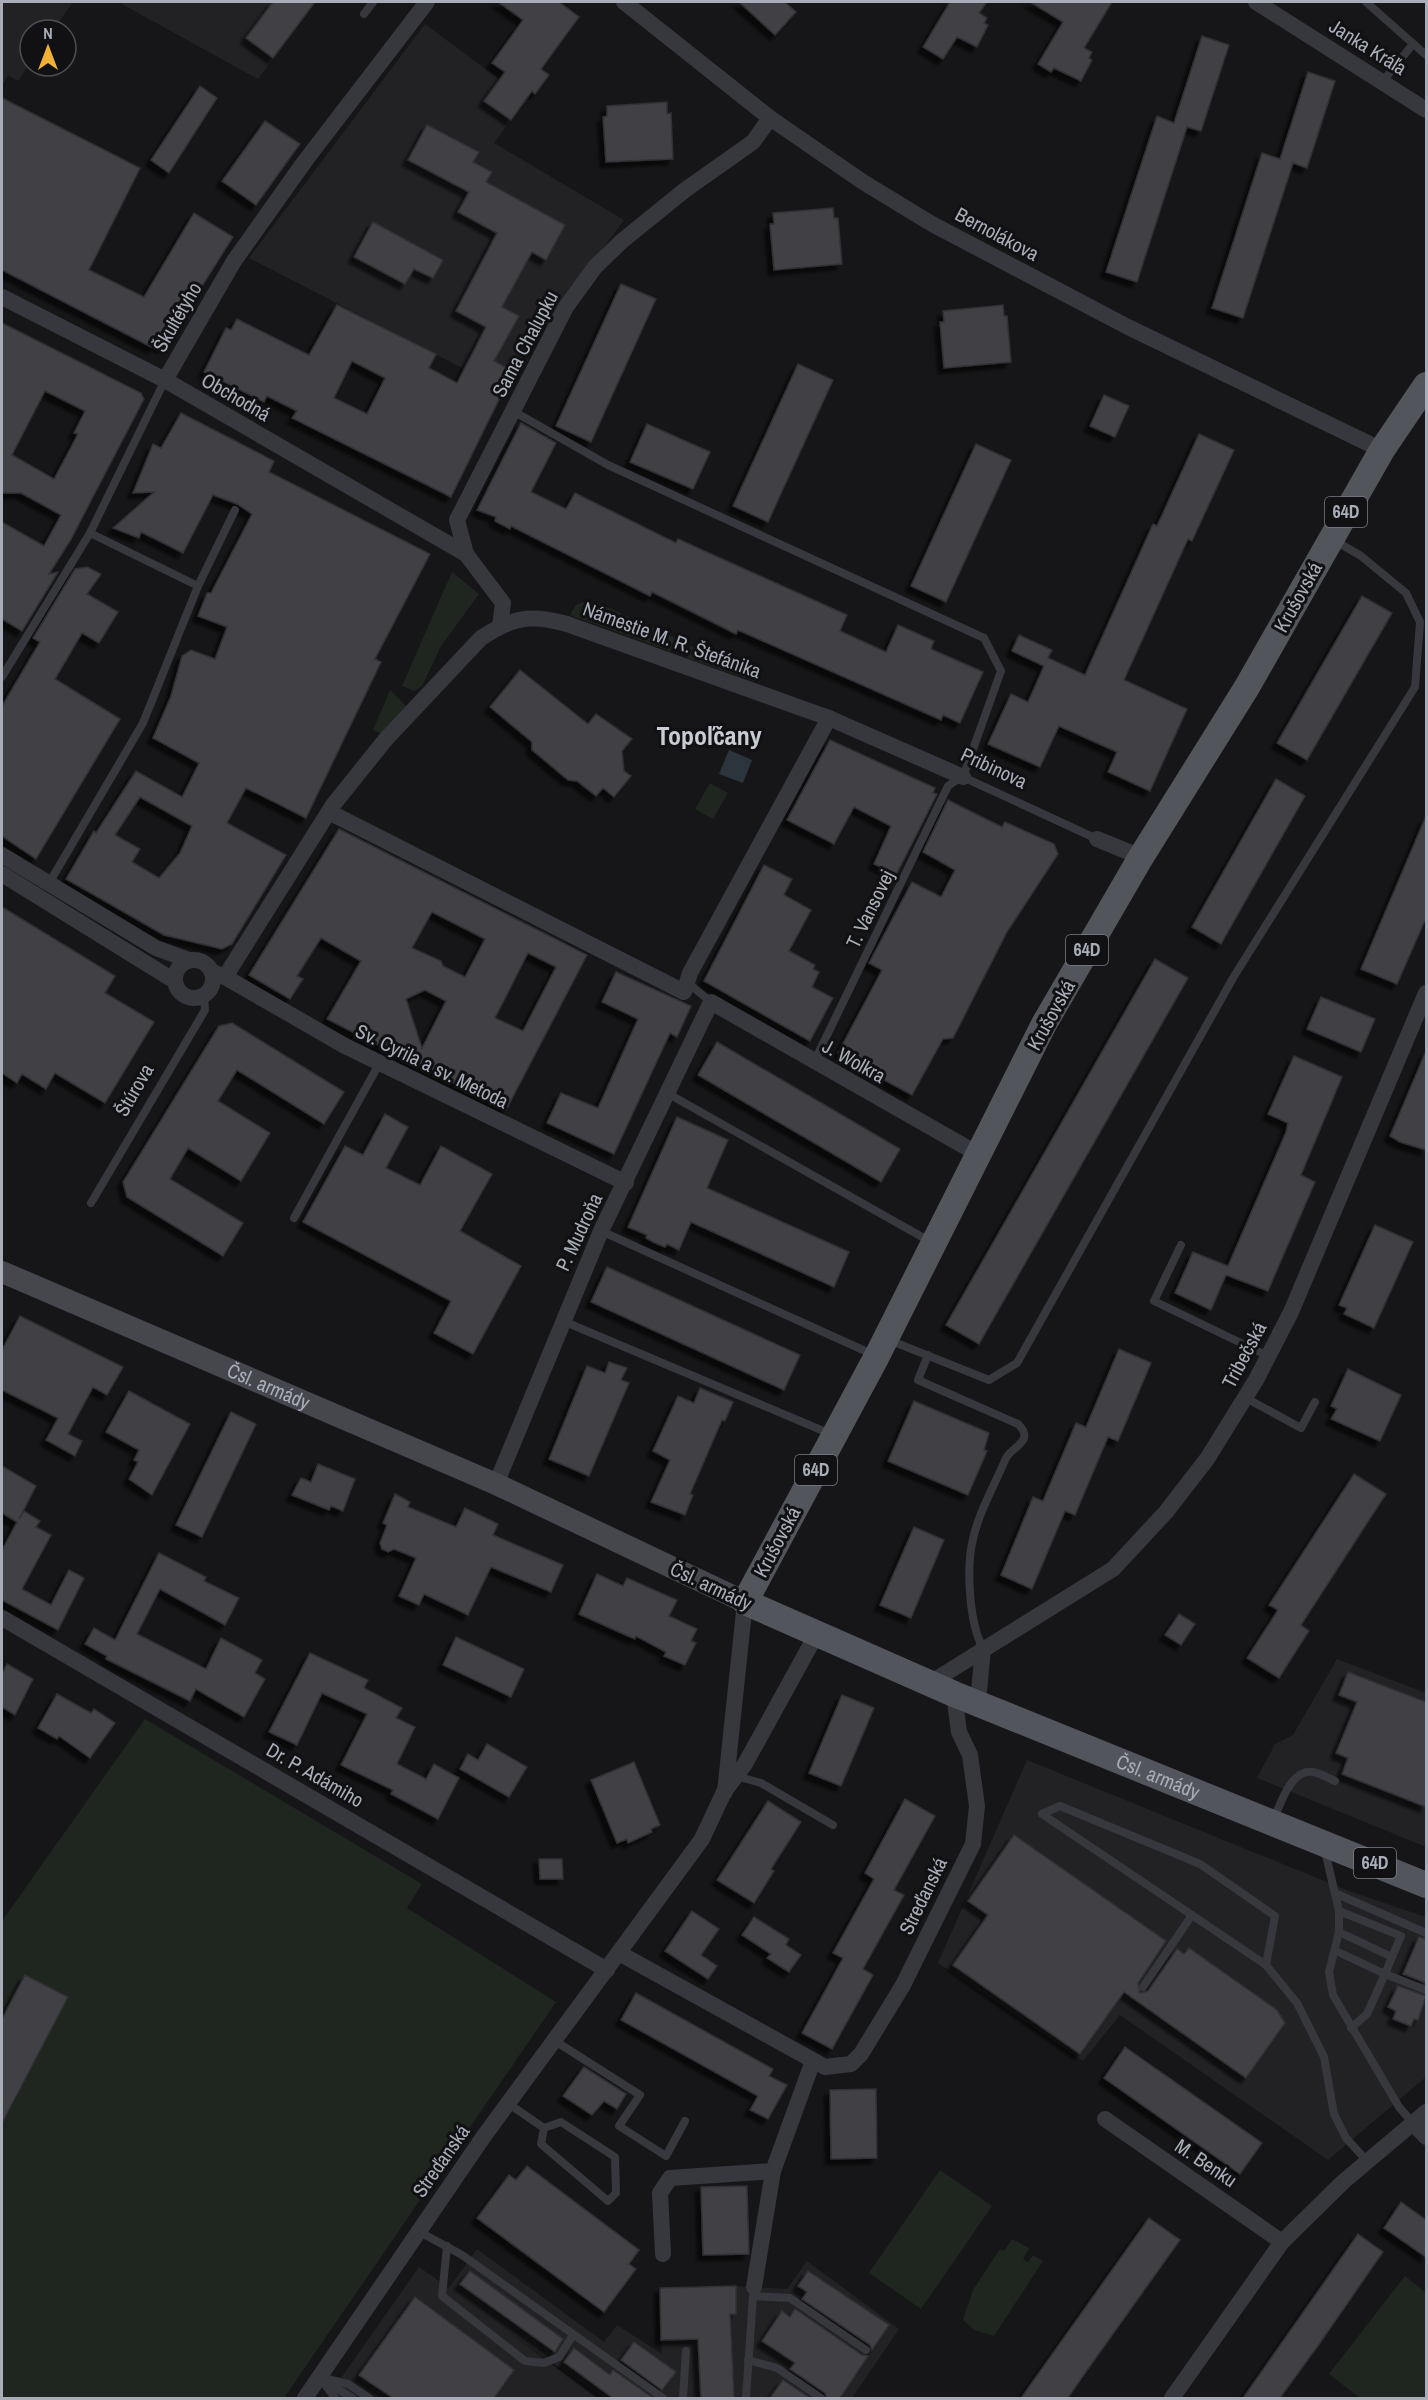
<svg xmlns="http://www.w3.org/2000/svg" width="1428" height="2400" viewBox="0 0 1428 2400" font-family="'Archivo Narrow',sans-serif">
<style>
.built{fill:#222225}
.green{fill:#1e261f}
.water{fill:#2c353c}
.building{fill:#404145;stroke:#303034;stroke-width:1.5;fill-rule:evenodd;filter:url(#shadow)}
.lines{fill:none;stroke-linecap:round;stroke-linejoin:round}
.lane{stroke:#37383d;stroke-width:8}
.street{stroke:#37383d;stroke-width:16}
.secondary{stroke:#45474d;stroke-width:22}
.primary{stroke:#53555c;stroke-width:26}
.labels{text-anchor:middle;stroke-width:6;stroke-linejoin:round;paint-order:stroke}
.shield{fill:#111113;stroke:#7b7e86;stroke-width:1.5}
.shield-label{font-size:18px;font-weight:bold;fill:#a8adb8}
.street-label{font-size:20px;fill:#a8adb8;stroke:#111113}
.district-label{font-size:26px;font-weight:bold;fill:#c9ccd4;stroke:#111113}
</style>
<defs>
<filter id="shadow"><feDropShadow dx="-5.5" dy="5.5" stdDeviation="1.5" flood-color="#0009"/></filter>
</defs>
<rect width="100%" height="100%" fill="#161618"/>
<g class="built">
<polygon points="2,2 73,2 53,30 30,30 30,63 18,81 8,75 2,86"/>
<polygon points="118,2 315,2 258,79"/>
<polygon points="425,24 499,79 484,101 511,120 494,143 624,220 513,371 474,351 464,369 249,258"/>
<polygon points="1337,1659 1426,1693 1426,1847 1257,1778 1275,1744 1293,1735"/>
<polygon points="1027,1760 1349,1891 1426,1917 1426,2077 1328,2160 1120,2015 1083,2061 938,1963"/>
<polygon points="477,2249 604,2342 617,2325 662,2354 661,2340 708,2339 708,2315 736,2314 736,2286 787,2289 807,2261 899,2329 852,2398 603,2398 508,2332 597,2398 327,2398 419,2267 449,2288"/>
</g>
<g class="green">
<polygon points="452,572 479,594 441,646 422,686 414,691 402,686"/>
<polygon points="586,601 596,602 675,638 670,651 570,615 576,605"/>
<polygon points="690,646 754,675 754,681 687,658"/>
<polygon points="390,690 408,708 382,734 373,730"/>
<polygon points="710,783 728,793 713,819 695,809"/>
<polygon points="145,1719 422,1884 407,1908 556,2002 284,2398 2,2398 2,1921"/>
<polygon points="940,2170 992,2206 921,2309 869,2273"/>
<polygon points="1012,2239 1029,2248 1023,2259 1028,2262 1033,2255 1043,2261 994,2336 974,2330 963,2320 973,2290 1000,2249 1004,2251"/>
<polygon points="1405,2276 1426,2293 1426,2398 1360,2398 1329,2374"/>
</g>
<polygon class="water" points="729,750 752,760 743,783 719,774"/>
<g class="building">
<polygon points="273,2 315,2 273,58 246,38"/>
<polygon points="498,2 559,2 579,17 541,69 549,75 535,94 532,91 511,120 484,101 505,72 492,63 523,20"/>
<polygon points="739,2 785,2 796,12 775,35"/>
<polygon points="950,2 987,2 979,13 987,18 984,23 988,25 977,47 957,37 943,59 923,47"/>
<polygon points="1030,2 1112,2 1084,48 1092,52 1089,58 1092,60 1081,81 1054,68 1051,72 1038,64 1063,22"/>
<polygon points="1202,36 1229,45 1201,131 1187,127 1137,282 1106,272 1157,116 1174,123"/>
<polygon points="1308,72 1335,81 1307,168 1293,163 1243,318 1212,308 1262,153 1280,159"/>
<polygon points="200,86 217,98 169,173 151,160"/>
<polygon points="2,98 140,168 89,270 144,297 194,213 233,237 163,348 155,344 153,348 2,270"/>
<polygon points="667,102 667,114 671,113 673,159 606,162 603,117 607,116 607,106"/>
<polygon points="265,121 300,144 256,205 222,181"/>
<path d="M427 125 479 152 473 162 492 172 486 182 565 225 546 260 532 252 502 307 519 316 494 361 513 371 451 497 292 418 297 411 267 396 264 402 204 372 226 328 231 330 237 319 309 355 337 305 436 354 429 368 457 383 486 327 456 311 497 233 458 212 469 192 408 160ZM352 361 385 378 367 414 334 398Z"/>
<polygon points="833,208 834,218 838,218 842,264 774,270 770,224 774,224 773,213"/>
<polygon points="373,222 443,260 433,278 414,269 405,284 354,257"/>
<polygon points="621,284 656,299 591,442 556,426"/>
<polygon points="1003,305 1004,316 1007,316 1011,362 944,368 940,322 944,322 943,311"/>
<path d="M2 323 141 393 144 399 70 541 49 574 58 572 22 631 2 619V522L44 546 61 515 21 493H2ZM45 391 85 411 74 433 78 434 54 479 12 455Z"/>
<polygon points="798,364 833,380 768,522 733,506"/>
<polygon points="1104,395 1129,406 1115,437 1090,426"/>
<path d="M181 413 274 461 269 472 430 554 375 659 381 662 306 818 246 788 227 823 286 855 232 944 222 949 164 935 66 879 94 831 96 833 136 771 182 797 199 763 153 738 171 696 182 656 191 650 215 659 227 627 198 616 207 593H211L252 514 237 504 213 495 183 553 141 532 139 538 113 528 154 492 133 493 153 444 161 448ZM140 797 192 826 180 853 159 878 132 862 140 849 115 835Z"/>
<polygon points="521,423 556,443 531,492 566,509 575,493 676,543 678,539 847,615 840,631 886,652 898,625 934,641 931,649 983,672 960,723 943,715 941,720 738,630 736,634 652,592 650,596 511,526 510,529 495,521 496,517 477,510"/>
<polygon points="647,424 710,452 693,489 630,462"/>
<polygon points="1199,434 1234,450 1192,541 1188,539 1124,680 1187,709 1150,791 1108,772 1117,752 1059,726 1040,767 988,744 1011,694 1028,702 1044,666 1012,651 1019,635 1052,650 1048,658 1085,675 1153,524 1157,526"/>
<polygon points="976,444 1011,460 946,602 911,586"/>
<polygon points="87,567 101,574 87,594 118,612 99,643 82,633 55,679 120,719 36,859 2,836 2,706 40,642 33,638 75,569"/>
<polygon points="1362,596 1392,613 1307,760 1277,743"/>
<polygon points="520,670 588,724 596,714 632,739 622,751 624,771 631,776 614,797 603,788 596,796 577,781 568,780 532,750 532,742 490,707"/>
<polygon points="830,740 935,788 933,793 937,794 896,875 874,864 891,826 854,807 834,844 787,820"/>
<polygon points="1276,779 1305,796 1221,944 1192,927"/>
<polygon points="948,800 1002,827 1005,822 1054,844 1058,854 1007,932 953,1038 943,1039 912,1095 847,1060 848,1058 838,1053 882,970 869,963 912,882 941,897 955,870 923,852"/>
<polygon points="1426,816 1426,918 1397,984 1361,969"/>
<path d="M339 829 587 955 506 1110 327 1019 361 961 321 938 297 976 303 979 290 999 249 975ZM432 912 485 939 465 977 443 966 441 961 412 948ZM528 953 556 967 523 1031 495 1018ZM425 990 446 1001 422 1048 406 999Z"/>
<polygon points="764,865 792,879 784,895 811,910 789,951 815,965 813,969 819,972 812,987 833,998 810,1041 704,981"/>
<polygon points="2,907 115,976 105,993 154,1022 105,1103 55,1073 46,1089 22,1074 17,1083 2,1073"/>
<polygon points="1155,959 1188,978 979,1344 946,1325"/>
<polygon points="616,972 691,1006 677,1037 670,1033 614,1154 547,1123 561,1093 598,1108 638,1019 602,1002"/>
<polygon points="1321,997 1375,1019 1361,1052 1307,1029"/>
<polygon points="232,1023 344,1092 324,1124 237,1070 218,1101 270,1133 241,1181 188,1148 170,1179 243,1223 223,1256 127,1197 123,1182 219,1026"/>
<polygon points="717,1042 900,1149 881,1182 698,1075"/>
<polygon points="1426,1051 1426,1150 1400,1142 1390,1136"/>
<polygon points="1294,1056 1342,1077 1301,1175 1315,1182 1268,1291 1226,1275 1211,1310 1175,1293 1193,1252 1228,1266 1286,1132 1288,1123 1268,1114"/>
<polygon points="385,1114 408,1127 386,1168 420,1185 441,1146 492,1174 460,1231 521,1266 473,1354 434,1333 451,1301 303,1222 345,1146 363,1155"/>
<polygon points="677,1117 728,1140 707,1188 849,1252 834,1287 691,1222 679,1250 667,1244 665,1247 653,1242 646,1238 647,1235 628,1227"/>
<polygon points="1375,1225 1413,1242 1374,1328 1344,1314 1347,1308 1339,1305"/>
<polygon points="607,1267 800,1355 784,1390 591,1302"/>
<polygon points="20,1316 123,1367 107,1395 93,1387 68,1434 82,1441 75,1456 46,1440 58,1418 2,1390 2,1350"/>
<polygon points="1119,1349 1151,1363 1118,1441 1108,1437 1075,1515 1065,1511 1032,1589 1001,1575 1033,1497 1043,1501 1076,1423 1086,1427"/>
<polygon points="609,1362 627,1368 621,1380 629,1383 589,1476 549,1459 587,1366 605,1373"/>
<polygon points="1348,1369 1401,1395 1380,1441 1331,1419 1337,1409 1331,1406"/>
<polygon points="700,1388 733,1402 725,1421 722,1420 690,1494 693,1495 685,1515 651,1502 670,1460 653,1451 678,1396 694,1403"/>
<polygon points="129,1391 190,1424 152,1495 129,1479 138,1462 134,1460 139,1450 106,1432"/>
<polygon points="914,1401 989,1433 984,1450 987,1451 968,1495 888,1461"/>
<polygon points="231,1412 256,1424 202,1537 176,1525"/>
<polygon points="318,1464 355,1479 343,1511 331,1506 329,1510 292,1495 301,1478 311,1482"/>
<polygon points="2,1466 36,1486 19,1519 24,1511 40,1521 36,1527 51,1535 22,1589 51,1605 69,1570 84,1578 58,1630 2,1600 2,1550 17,1522 2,1513"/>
<polygon points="1354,1474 1386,1494 1301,1625 1309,1631 1279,1678 1247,1658 1278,1610 1269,1605"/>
<polygon points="395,1494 410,1502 408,1507 456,1527 465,1508 498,1524 493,1535 563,1565 551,1592 491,1567 468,1615 424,1594 419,1605 399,1596 416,1558 394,1549 388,1552 382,1549 380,1543 387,1525 383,1523"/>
<polygon points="914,1527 944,1540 911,1618 880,1605"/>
<polygon points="159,1553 206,1577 204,1581 239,1598 225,1625 160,1589 137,1634 206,1669 221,1638 262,1660 255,1673 265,1679 244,1717 196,1689 190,1701 106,1659 107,1656 85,1644 94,1628 115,1640"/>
<polygon points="597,1574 623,1586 627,1578 677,1600 669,1616 697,1629 691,1641 696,1643 685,1665 664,1656 666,1652 636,1636 635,1639 628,1636 579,1614"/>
<polygon points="1179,1614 1195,1624 1181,1645 1165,1635"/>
<polygon points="456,1637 524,1669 511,1697 443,1665"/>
<polygon points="310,1653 368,1680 364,1688 402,1708 396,1718 415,1727 397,1764 426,1779 434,1764 459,1778 438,1819 391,1794 393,1790 341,1765 367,1714 322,1693 297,1745 269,1732"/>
<polygon points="7,1664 33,1679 15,1715 2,1707 2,1674"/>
<polygon points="1348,1672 1426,1702 1426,1807 1342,1774 1348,1758 1336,1753 1357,1702 1339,1695"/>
<polygon points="57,1694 91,1713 94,1709 115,1723 90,1758 59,1736 57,1739 38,1728"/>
<polygon points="842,1695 874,1708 841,1786 809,1773"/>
<polygon points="487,1744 527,1767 509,1797 460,1769 468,1754 478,1760"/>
<polygon points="634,1762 660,1825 651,1829 652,1832 628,1843 627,1839 617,1843 591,1780"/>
<polygon points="905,1799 935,1816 894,1890 904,1895 863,1969 873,1975 832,2049 802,2033 843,1958 833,1953 874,1879 865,1873"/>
<polygon points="768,1801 801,1822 771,1869 774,1871 754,1903 717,1880"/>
<polygon points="1014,1835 1166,1941 1138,1983 1140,1993 1148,1991 1177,1949 1184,1954 1189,1948 1277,2010 1285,2023 1246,2078 1124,1992 1080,2054 953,1965 988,1915 968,1901"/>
<polygon points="539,1859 562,1859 563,1879 540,1879"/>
<polygon points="692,1911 719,1929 701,1955 717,1966 708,1979 665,1951"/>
<polygon points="754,1917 789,1939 786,1945 801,1955 789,1972 767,1958 771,1954 742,1935"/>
<polygon points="1419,1937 1426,1939 1426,1983 1403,1974"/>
<polygon points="25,1975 68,1997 2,2123 2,2019"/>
<polygon points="1398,1986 1426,1996 1418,2020 1414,2019 1411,2026 1393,2019 1396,2011 1388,2007"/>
<polygon points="636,1993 773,2069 769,2076 787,2085 768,2119 750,2110 758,2096 621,2020"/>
<polygon points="1125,2047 1262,2143 1240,2174 1104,2078"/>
<polygon points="584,2067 626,2094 617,2109 604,2101 592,2115 563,2096"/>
<polygon points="876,2089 877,2158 831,2159 830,2090"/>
<polygon points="527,2166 639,2250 629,2264 636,2269 604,2312 477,2218 509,2175 516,2180"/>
<polygon points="747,2186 749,2254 703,2255 701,2187"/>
<polygon points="1401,2202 1426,2220 1426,2257 1384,2228"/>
<polygon points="1149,2218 1180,2240 1083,2376 1068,2398 1021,2398"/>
<polygon points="1358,2234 1383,2252 1320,2343 1280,2398 1243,2398"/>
<polygon points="470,2271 563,2339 555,2352 460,2284"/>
<polygon points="808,2271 889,2325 872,2350 870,2345 802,2299 807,2292 798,2286"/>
<polygon points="736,2286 736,2314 730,2314 734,2398 701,2398 698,2339 661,2340 660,2288"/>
<polygon points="415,2297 514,2370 494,2398 393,2398 359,2375"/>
<polygon points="795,2309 862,2355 868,2356 840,2398 827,2398 825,2393 790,2369 795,2363 762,2341 782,2311 790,2317"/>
<polygon points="634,2342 676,2372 662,2390 621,2360"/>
<polygon points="574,2348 610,2375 613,2370 653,2398 613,2398 564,2362"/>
<polygon points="783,2380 810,2398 770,2398"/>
</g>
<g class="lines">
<g class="lane">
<polyline points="1366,2 1426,55"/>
<polyline points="364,14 373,2"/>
<polyline points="1383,81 1413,44"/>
<polyline points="513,411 608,465 984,638 1001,671 963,777"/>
<polyline points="90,533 198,586"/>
<polyline points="2,677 90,533 165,380"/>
<polyline points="963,777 1097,839"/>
<polyline points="48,885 143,723 198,586 235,510"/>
<polyline points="688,983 711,1002"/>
<polyline points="814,1062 948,786 961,777"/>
<polyline points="667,1093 931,1242"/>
<polyline points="91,1203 205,1010 204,996"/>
<polyline points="294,1218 379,1064"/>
<polyline points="601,1231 874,1355"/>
<polyline points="1181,1245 1154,1301 1268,1356"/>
<polyline points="563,1321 833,1435"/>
<polyline points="889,1340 989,1380 1017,1363 1233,978 1415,687 1420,622 1406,593 1361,556 1334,540"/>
<path d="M928 1355 918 1380 1018 1424C1035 1441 1014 1445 1006 1458 995 1484 979 1512 973 1539 966 1567 969 1623 983 1648"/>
<polyline points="1246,1398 1301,1428 1315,1402"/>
<polyline points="736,1776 761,1783 833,1825"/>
<polyline points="1042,1814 1266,1965 1297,2003 1324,2057 1334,2114 1346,2138 1367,2161"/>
<polyline points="1042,1814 1060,1806 1200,1864 1275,1916 1266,1965"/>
<path d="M1273 1821C1280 1805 1291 1768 1313 1772 1320 1773 1328 1778 1335 1781"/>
<polyline points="1325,1851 1339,1911 1339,1932 1329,1972 1333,1995 1399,2107 1413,2123"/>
<polyline points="1337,1894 1426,1933"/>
<polyline points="1339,1911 1401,1936 1392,1957"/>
<polyline points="1336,1951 1385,1974 1392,1957 1339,1932"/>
<polyline points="1143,1987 1192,1915"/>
<polyline points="1351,2028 1367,2014 1385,1974 1426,1990"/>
<polyline points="555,2041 640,2095 619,2126 666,2156 685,2121"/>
<polyline points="509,2104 544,2128 561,2122 615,2157 616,2193 608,2201 541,2144 544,2128"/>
<polyline points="418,2231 462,2255 663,2398"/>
<polyline points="447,2246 442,2296 525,2361 544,2363 559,2357 573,2335"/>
<polyline points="748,2360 777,2368 821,2398"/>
<polyline points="319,2377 348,2384 369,2398"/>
<polyline points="325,2381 352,2398"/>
<polyline points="323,2382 335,2398"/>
<polyline points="683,2398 686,2351"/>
<polyline points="746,2398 753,2296 790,2298 866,2350"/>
</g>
<g class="street">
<polyline points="624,2 770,118 863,182 932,224 1128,327 1382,450"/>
<polyline points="1256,2 1426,110"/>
<polyline points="2,297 165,380 466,554 503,603 500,626"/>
<polyline points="165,380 234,261 305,161 427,2"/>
<polyline points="466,554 457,520 566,307 595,267 622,241 685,190 753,142 770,118"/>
<polyline points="329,812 684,992 690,973 829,718"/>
<polyline points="1097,839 1141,857"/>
<polyline points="2,855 156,948 189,960"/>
<polyline points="2,874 173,980"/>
<circle cx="194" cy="979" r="19"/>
<path d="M212 972 225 977 333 805 386 739 481 638C513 617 530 614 567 624L829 718 963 777"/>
<polyline points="225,977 345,1046 626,1183"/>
<polyline points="496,1484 601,1231 711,1002 978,1154"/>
<polyline points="2,1618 607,1970"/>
<polyline points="930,1683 1113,1569 1166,1512 1207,1459 1256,1380 1291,1312 1426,993"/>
<polyline points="978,1703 983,1648"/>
<polyline points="725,1792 745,1602"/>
<polyline points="619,1953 825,2067 851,2064 861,2054 903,1985 973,1844 977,1806 970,1755 959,1732 954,1694"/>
<polyline points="1105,2119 1282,2242"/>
<polyline points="1413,2123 1426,2137"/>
<polyline points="663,2254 660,2193 670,2178 773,2171 813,2061"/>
<polyline points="754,2287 773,2171"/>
<polyline points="305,2398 484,2136 702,1839 724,1792 745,1764 816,1635"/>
<polyline points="1172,2398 1282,2242 1343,2182 1426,2112"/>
</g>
<path class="secondary" id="s1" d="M2 1272 496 1484 745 1602"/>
<path class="primary" id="s2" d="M1426 385 1382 450 1247 687 1141 857 1044 1024 877 1356 745 1602 954 1694 1426 1885"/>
</g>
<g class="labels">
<g class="shield">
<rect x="1325" y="497" width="42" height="30" rx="4.5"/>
<rect x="1066" y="935" width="42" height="30" rx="4.5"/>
<rect x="795" y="1455" width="42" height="30" rx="4.5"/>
<rect x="1354" y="1848" width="42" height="30" rx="4.5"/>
</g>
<g class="shield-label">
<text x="1346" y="518">64D</text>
<text x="1087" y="956">64D</text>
<text x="816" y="1476">64D</text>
<text x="1375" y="1869">64D</text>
</g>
<g class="street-label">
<text transform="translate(1368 47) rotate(32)" y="7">Janka Kráľa</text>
<text transform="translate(997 234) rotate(28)" y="7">Bernolákova</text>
<text transform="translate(177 317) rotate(-60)" y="7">Škultétyho</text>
<text transform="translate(525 344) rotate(-62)" y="7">Sama Chalupku</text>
<text transform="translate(236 397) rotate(30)" y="7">Obchodná</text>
<text transform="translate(1298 597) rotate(-61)" y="7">Krušovská</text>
<text transform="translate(672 640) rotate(20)" y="7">Námestie M. R. Štefánika</text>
<text transform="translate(994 768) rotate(25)" y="7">Pribinova</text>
<text transform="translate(870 909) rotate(-64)" y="7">T. Vansovej</text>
<text transform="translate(1051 1015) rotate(-61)" y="7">Krušovská</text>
<text transform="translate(854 1061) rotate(29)" y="7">J. Wolkra</text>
<text transform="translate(432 1066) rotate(26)" y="7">Sv. Cyrila a sv. Metoda</text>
<text transform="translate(134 1090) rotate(-60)" y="7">Štúrova</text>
<text transform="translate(579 1232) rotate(-65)" y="7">P. Mudroňa</text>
<text transform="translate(1244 1355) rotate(-62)" y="7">Tribečská</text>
<text dy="7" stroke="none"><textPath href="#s1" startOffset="290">Čsl. armády</textPath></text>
<text transform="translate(777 1542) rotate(-62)" y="7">Krušovská</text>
<text transform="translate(711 1586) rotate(25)" y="7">Čsl. armády</text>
<text transform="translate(315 1775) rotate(30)" y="7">Dr. P. Adámiho</text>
<text dy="7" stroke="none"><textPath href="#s2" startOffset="1844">Čsl. armády</textPath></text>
<text transform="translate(923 1896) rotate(-64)" y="7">Streďanská</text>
<text transform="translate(441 2161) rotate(-55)" y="7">Streďanská</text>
<text transform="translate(1206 2163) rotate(34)" y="7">M. Benku</text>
</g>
<g class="district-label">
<text x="709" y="745">Topoľčany</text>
</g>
</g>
<rect width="1428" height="2400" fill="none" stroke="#a8adb8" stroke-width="6"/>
<g transform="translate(48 48)"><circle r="28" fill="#111113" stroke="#4d4f55" stroke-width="1.5"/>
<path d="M0-4.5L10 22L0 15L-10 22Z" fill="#f2b134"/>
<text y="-9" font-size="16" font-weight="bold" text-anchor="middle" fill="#a8adb8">N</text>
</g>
</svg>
